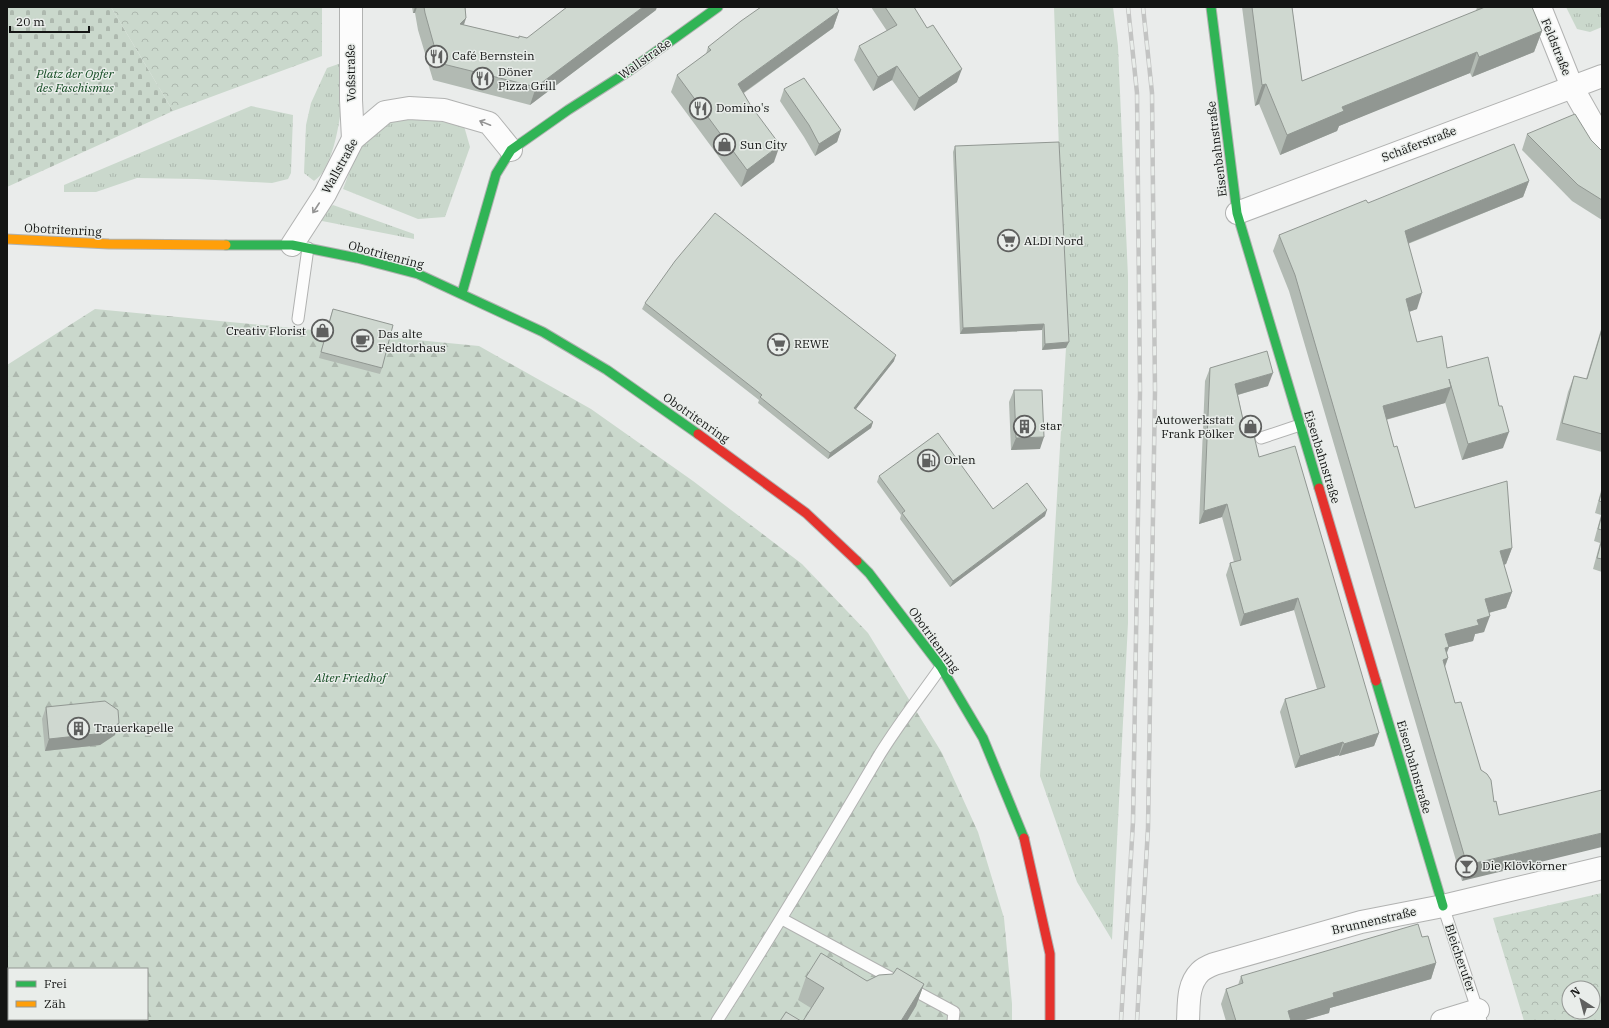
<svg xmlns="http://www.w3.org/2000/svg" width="1609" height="1028" viewBox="0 0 1609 1028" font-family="'IBM Plex Serif',serif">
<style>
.grass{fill:url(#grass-tufts)}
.forest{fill:url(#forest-firs);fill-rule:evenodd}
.cemetery{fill:url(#cemetery-stones)}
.park{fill:url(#park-crowns);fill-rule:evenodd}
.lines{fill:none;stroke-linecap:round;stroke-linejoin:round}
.lane-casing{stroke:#b1b2b1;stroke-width:13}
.street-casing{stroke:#b1b2b1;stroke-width:24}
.fast-casing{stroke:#b1b2b1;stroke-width:11}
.slow-casing{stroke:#b1b2b1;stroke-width:11}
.jam-casing{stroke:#b1b2b1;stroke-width:11}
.lane{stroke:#fcfcfc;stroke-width:11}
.street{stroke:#fcfcfc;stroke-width:22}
.fast{stroke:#30b455;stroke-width:9}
.slow{stroke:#ff9f0a;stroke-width:9}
.jam{stroke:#e5322d;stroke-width:9}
.rail-casing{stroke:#c3c4c3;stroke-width:4.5}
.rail{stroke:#e9edea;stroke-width:3;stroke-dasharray:9;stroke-linecap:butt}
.wall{fill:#b2bab3}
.shaded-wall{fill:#919792}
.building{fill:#cfd8d0;stroke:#919792}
.oneway{stroke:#949494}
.labels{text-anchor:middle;stroke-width:3;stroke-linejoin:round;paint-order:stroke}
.street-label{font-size:12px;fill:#141514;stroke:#e9edea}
.poi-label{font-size:12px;fill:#141514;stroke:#e9edea;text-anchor:start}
.park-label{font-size:12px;font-style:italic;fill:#124a21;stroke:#e9edea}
</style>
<defs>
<pattern id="grass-tufts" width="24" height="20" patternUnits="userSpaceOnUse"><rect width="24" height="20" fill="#cad8cc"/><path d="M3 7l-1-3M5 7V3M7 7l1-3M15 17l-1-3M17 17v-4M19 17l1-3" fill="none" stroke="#adb8ae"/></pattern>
<pattern id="forest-firs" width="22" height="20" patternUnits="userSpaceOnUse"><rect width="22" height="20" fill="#cad8cc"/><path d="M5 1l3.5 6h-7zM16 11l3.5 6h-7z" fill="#adb8ae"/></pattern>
<pattern id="cemetery-stones" width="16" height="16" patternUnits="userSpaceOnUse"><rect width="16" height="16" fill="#cad8cc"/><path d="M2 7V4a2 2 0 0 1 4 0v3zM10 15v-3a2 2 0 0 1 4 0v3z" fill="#adb8ae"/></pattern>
<pattern id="park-crowns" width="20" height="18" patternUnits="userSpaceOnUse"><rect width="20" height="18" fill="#cad8cc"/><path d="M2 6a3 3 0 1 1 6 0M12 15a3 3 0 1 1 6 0" fill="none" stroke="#adb8ae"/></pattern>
</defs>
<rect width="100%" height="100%" fill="#eaeceb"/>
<g class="grass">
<polygon points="1054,7 1113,7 1118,46 1128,277 1128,623 1112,940 1077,882 1040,776 1066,348"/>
<polygon points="1566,7 1602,7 1602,27 1590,32 1577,29"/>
<path d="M347 61C343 91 340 144 324 170 322 174 318 178 314 181L304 173 306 125 311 103 327 68Z"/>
<polygon points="251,106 293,115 291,173 288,179 272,183 197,179 137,178 96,192 64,192 64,185"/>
<polygon points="404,117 427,119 464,126 470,147 445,217 418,219 343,189 359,146 380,126"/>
<polygon points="333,205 414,234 414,239 322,221 321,214"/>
</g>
<path class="forest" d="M95 309 479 346 591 409 693 481 802 564 868 633 942 753 978 832 1004 918 1012 1004V1021H7V365ZM9 969H147V1019H9Z"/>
<polygon class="cemetery" points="7,7 111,7 173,111 7,187"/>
<g class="park">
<polygon points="111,7 322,7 322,56 173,111"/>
<path d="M1602 893V1021H1524L1493 918ZM1569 988H1593V1012H1569Z"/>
</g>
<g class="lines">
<defs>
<g id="lane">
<polyline points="298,319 308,248"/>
<polyline points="1261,438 1300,425"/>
<polyline points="1443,906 1481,1021"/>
<polyline points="782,919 954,1012 953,1021"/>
<path d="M717 1021C772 935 825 847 877 759 896 727 920 697 941 667"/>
</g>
<g id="street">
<polyline points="351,7 351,100 353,139"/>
<polyline points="1540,7 1572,87 1602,140"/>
<polyline points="1237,213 1602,76"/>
<polyline points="292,245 325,194 353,139 385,112 409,108 444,110 489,123 511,150"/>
<path d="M1188 1021C1189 1005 1187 985 1200 972 1203 969 1209 966 1214 964L1361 922 1443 906 1602 868"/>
<polyline points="1442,1021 1478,1010"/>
</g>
<g id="fast">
<polyline points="1211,7 1237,213 1319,488"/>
<polyline points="226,245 292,245 357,258 418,274 543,332 607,370 698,434"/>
<polyline points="462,293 496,174 511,150 568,110 629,71 718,7"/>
<polyline points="857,561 869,573 941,667 983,738 1024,838"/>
<polyline points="1376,681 1443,906"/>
</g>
<polyline id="slow" points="7,239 109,244 226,245"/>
<g id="jam">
<polyline points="698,434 806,513 857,561"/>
<polyline points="1319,488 1376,681"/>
<polyline points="1024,838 1050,954 1050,1021"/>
</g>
</defs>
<use href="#lane" class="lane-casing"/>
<use href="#street" class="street-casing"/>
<use href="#fast" class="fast-casing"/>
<use href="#slow" class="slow-casing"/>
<use href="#jam" class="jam-casing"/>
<use href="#lane" class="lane"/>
<use href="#street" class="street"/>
<use href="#fast" class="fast"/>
<use href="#slow" class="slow"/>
<use href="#jam" class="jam"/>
<defs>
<g id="rail">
<polyline points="1121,1021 1133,822 1140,391 1137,93 1128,7"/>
<polyline points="1137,1021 1148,828 1155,391 1152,93 1143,7"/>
</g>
</defs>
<use href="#rail" class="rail-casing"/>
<use href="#rail" class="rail"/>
</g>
<g class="wall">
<polygon points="412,7 465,7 466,18 464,25 518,38 527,38 656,10 530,105 433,80 418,30 415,13 413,13"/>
<polygon points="871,7 914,7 957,82 914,111 892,80 873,91 854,60 859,46 887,31"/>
<polygon points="1242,7 1292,7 1302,81 1476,11 1477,7 1532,7 1542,31 1534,52 1472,77 1470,73 1396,102 1339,126 1337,131 1280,155 1259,104 1255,106"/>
<polygon points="839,11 833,28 744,93 774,162 741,187 671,92 677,75 706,54 708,47"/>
<polygon points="784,89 841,130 837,142 815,156 804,137 780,101"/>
<polygon points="1527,134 1591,140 1602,151 1602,220 1572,201 1522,150"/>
<polygon points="955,146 1066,348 1042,350 1042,330 960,334 953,152"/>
<polygon points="1529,181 1523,197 1408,244 1417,309 1409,312 1417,342 1447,368 1503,448 1462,460 1445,402 1445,403 1386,420 1394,447 1415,508 1512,548 1506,564 1504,565 1512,592 1506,608 1489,613 1484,632 1475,634 1473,641 1449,647 1447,653 1448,658 1445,667 1455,703 1481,770 1494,802 1462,881 1289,291 1273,251 1279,235 1368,203"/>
<polygon points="645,303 894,361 856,409 873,422 871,428 828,459 758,403 759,400 642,309"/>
<polygon points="333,309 382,368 380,374 319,358 331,315"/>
<polygon points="1602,326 1602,452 1556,440 1568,392 1574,376 1586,379"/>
<polygon points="1210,368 1268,386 1238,395 1244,424 1379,733 1374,746 1339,756 1339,755 1295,768 1280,712 1285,699 1317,689 1294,610 1240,626 1226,575 1230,563 1234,562 1222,517 1199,524 1205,381"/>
<polygon points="1014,390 1040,449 1011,450 1009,402"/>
<polygon points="879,476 993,509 1045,516 950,587 900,519 901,515 877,482"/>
<polygon points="1602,487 1602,572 1593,569 1600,543 1594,541 1601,515 1595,513"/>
<polygon points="46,707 115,735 100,745 45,751 42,719"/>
<polygon points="1422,937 1436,963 1431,979 1330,1008 1329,1013 1301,1021 1226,1021 1221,1004 1226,989 1238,985 1241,976"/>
<polygon points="806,977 867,981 924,984 916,1006 907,1021 803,1021 811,1008 798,1000"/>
</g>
<g class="shaded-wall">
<polygon points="415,7 417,7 415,13 413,13"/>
<polygon points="643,7 657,7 656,10 530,105 536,87"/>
<polygon points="839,11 833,28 732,101 738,84"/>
<polygon points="466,18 460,35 460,24"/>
<polygon points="1542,31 1534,52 1472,77 1479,57"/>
<polygon points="1477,52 1470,73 1339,126 1337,131 1280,155 1287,135 1342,107"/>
<polygon points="897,66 892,80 873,91 878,77"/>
<polygon points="962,69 957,82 914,111 919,98"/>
<polygon points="1266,84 1259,104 1255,106 1262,85"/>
<polygon points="841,130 837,142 815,156 819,144"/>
<polygon points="780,145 774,162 741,187 747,170"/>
<polygon points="1529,181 1523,197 1399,247 1405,231"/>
<polygon points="1422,293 1417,309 1400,315 1406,299"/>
<polygon points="1044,324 1042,330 960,334 963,328"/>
<polygon points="1069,342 1066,348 1042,350 1045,344"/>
<polygon points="896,355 894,361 852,414 854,408"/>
<polygon points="1273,373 1268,386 1230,397 1235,384"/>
<polygon points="1451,387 1445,403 1377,422 1383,406"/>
<polygon points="873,422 871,428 828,459 830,453"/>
<polygon points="1509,432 1503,448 1462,460 1468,444"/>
<polygon points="1044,437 1040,449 1011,450 1016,438"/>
<polygon points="1227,504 1222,517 1199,524 1204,511"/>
<polygon points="1047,510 1045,516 950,587 953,581"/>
<polygon points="1512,548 1506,564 1495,567 1500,551"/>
<polygon points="1512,592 1506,608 1480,615 1485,599"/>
<polygon points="1298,598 1294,610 1240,626 1244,614"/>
<polygon points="1490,616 1484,632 1475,634 1473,641 1449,647 1444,659 1448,658 1442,674 1439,664 1445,634 1477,620"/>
<polygon points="119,723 115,735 100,745 45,751 49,739"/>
<polygon points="1379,733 1374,746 1339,756 1344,744"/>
<polygon points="1343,742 1339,755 1295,768 1300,756"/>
<polygon points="1602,833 1602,847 1462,881 1467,865"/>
<polygon points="1436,963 1431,979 1330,1008 1329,1013 1301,1021 1284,1021 1288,1011 1333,993"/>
<polygon points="924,984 916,1006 907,1021 901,1021"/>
</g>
<g class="building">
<polygon points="424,7 465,7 466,18 460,24 519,38 519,36 527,38 567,7 643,7 536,87 439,63 425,13"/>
<polygon points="761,7 836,7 839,11 738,84 751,106 780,145 747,170 677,75 711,50 708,47 741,21"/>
<polygon points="885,7 914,7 927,28 933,25 962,69 919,98 897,66 878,77 859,46 897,25"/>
<polygon points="1252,7 1292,7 1302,81 1485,7 1532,7 1542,31 1479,57 1477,52 1404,82 1342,107 1344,111 1287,135 1266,84 1262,85"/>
<polygon points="804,78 841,130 819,144 809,125 784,89"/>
<polygon points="1575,114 1591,140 1602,151 1602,200 1578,185 1527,134"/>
<polygon points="1059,142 1069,342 1045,344 1044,324 963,328 955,146"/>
<polygon points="1514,144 1529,181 1405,231 1422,293 1406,299 1417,342 1442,336 1447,368 1488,357 1499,406 1502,406 1509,432 1468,444 1449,379 1451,387 1383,406 1394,447 1397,446 1415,508 1507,481 1512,548 1500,551 1512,592 1485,599 1490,616 1477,620 1479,625 1445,634 1449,647 1445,648 1448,658 1443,660 1455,703 1461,702 1481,770 1487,774 1491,780 1494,802 1496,801 1499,815 1602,790 1602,833 1467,865 1295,275 1279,235 1366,200 1368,203"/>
<polygon points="715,213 896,355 854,408 873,422 830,453 760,397 762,395 645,303 675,261"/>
<polygon points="333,309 393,325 382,368 321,352"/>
<polygon points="1602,329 1602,434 1562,423 1574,376 1587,379"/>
<polygon points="1267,351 1273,373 1235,384 1244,424 1251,423 1259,457 1295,446 1379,733 1344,744 1343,742 1300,756 1285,699 1325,687 1298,598 1244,614 1230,563 1241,560 1227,504 1204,511 1210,368"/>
<polygon points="1014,390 1042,390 1044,437 1016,438"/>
<polygon points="938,433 993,509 1027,483 1047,510 953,581 902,513 905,511 879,476"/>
<polygon points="1602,491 1602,502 1599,501"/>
<polygon points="1602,515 1602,530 1598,529"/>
<polygon points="1602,539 1602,559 1597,558"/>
<polygon points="105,701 118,710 119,723 105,733 49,739 46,707"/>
<polygon points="1418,924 1422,937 1428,936 1436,963 1333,993 1334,997 1288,1011 1291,1021 1236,1021 1226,989 1243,983 1241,976"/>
<polygon points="821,953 867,981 879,975 893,974 897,968 924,984 901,1021 803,1021 824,988 806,977"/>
<polygon points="786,1012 801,1021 780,1021"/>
</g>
<defs><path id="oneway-shaft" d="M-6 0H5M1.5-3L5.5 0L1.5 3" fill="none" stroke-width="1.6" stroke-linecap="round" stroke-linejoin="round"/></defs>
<g class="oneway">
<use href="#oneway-shaft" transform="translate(485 123) rotate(-158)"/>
<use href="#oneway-shaft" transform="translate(316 208) rotate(123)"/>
</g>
<defs>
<symbol id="restaurant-ring" viewBox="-11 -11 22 22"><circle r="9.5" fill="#e9edea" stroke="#5f605f" stroke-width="1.5"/><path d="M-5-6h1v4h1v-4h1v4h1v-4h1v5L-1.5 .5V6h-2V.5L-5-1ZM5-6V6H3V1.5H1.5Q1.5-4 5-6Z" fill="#5f605f"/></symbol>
<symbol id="shop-ring" viewBox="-11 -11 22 22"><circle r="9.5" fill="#e9edea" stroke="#5f605f" stroke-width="1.5"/><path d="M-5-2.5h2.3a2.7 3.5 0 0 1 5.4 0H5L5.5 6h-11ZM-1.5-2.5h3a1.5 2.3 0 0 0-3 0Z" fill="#5f605f"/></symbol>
<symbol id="supermarket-ring" viewBox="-11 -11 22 22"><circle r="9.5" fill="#e9edea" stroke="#5f605f" stroke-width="1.5"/><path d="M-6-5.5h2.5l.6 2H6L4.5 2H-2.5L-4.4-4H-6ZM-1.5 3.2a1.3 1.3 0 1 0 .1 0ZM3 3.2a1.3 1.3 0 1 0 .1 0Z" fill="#5f605f"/></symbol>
<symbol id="cafe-ring" viewBox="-11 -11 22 22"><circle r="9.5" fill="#e9edea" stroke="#5f605f" stroke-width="1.5"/><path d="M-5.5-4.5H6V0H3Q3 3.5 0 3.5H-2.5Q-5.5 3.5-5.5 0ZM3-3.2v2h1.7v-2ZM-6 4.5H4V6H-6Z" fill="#5f605f"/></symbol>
<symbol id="building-ring" viewBox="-11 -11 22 22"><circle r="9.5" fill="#e9edea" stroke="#5f605f" stroke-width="1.5"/><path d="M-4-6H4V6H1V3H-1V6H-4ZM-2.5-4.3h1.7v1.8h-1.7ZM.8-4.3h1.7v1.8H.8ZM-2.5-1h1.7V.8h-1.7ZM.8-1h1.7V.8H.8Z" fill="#5f605f"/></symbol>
<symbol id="fuel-ring" viewBox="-11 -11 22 22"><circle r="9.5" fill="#e9edea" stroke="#5f605f" stroke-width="1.5"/><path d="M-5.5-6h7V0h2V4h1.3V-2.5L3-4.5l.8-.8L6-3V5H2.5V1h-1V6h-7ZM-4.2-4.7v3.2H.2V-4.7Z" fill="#5f605f"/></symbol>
<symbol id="bar-ring" viewBox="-11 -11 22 22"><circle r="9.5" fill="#e9edea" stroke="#5f605f" stroke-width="1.5"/><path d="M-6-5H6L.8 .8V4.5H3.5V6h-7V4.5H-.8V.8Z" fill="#5f605f"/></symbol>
</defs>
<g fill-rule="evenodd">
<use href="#restaurant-ring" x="424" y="44" width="25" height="25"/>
<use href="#restaurant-ring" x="470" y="66" width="25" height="25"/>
<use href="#restaurant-ring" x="688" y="96" width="25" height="25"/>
<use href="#shop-ring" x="712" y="132" width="25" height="25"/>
<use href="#supermarket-ring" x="996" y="228" width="25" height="25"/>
<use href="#shop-ring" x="310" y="318" width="25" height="25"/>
<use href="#cafe-ring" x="350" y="328" width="25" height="25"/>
<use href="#supermarket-ring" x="766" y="332" width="25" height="25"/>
<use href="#building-ring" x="1012" y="414" width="25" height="25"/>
<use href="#shop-ring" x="1238" y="414" width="25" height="25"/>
<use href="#fuel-ring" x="916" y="448" width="25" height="25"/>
<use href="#building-ring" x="66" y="716" width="25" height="25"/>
<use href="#bar-ring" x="1454" y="854" width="25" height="25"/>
</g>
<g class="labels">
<g class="street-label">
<text transform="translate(1556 47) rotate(68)" y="4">Feldstraße</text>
<text transform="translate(645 59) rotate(-35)" y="4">Wallstraße</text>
<text transform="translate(351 73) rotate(-91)" y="4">Voßstraße</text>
<text transform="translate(1419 144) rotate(-21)" y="4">Schäferstraße</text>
<text transform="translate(1217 149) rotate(-97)" y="4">Eisenbahnstraße</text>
<text transform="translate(340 166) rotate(-61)" y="4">Wallstraße</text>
<text transform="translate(63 230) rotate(3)" y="4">Obotritenring</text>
<text transform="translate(386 255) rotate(15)" y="4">Obotritenring</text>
<text transform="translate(696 418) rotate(35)" y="4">Obotritenring</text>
<text transform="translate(1322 457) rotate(73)" y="4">Eisenbahnstraße</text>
<text transform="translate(934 640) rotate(54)" y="4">Obotritenring</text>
<text transform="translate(1414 767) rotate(74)" y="4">Eisenbahnstraße</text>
<text transform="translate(1374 921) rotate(-13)" y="4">Brunnenstraße</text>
<text transform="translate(1460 958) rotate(71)" y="4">Bleicherufer</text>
</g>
<g class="poi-label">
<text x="452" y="60">Café Bernstein</text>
<text x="498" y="76">Döner<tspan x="498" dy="14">Pizza Grill</tspan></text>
<text x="716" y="112">Domino's</text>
<text x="740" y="149">Sun City</text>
<text x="1024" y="245">ALDI Nord</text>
<text x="306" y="335" text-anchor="end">Creativ Florist</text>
<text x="378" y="338">Das alte<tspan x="378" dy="14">Feldtorhaus</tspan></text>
<text x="794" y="348">REWE</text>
<text x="1234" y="424" text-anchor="end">Autowerkstatt<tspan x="1234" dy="14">Frank Pölker</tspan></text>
<text x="1040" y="430">star</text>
<text x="944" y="464">Orlen</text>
<text x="94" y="732">Trauerkapelle</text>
<text x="1482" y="870">Die Klövkörner</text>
</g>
<g class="park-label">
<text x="75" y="78">Platz der Opfer<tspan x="75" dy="14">des Faschismus</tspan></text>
<text x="350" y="682">Alter Friedhof</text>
</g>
</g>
<rect width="1609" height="1028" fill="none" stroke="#141514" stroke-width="16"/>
<rect x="8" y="968" width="140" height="52" fill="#e9edea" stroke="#949794"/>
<rect x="16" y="981" width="20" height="6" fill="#30b455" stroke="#949794"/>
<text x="44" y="988" font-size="12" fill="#141514">Frei</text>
<rect x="16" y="1001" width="20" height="6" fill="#ff9f0a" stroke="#949794"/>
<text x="44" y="1008" font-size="12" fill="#141514">Zäh</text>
<g transform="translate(1581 1000) rotate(324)"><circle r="19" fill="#e9edea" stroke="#949794"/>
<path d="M0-3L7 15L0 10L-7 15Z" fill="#5f605f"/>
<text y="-6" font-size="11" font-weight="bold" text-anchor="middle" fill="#141514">N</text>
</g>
<path d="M10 26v6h79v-6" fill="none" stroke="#141514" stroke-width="2"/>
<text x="16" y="26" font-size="12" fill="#141514" stroke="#e9edea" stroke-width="3" paint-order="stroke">20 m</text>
</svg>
